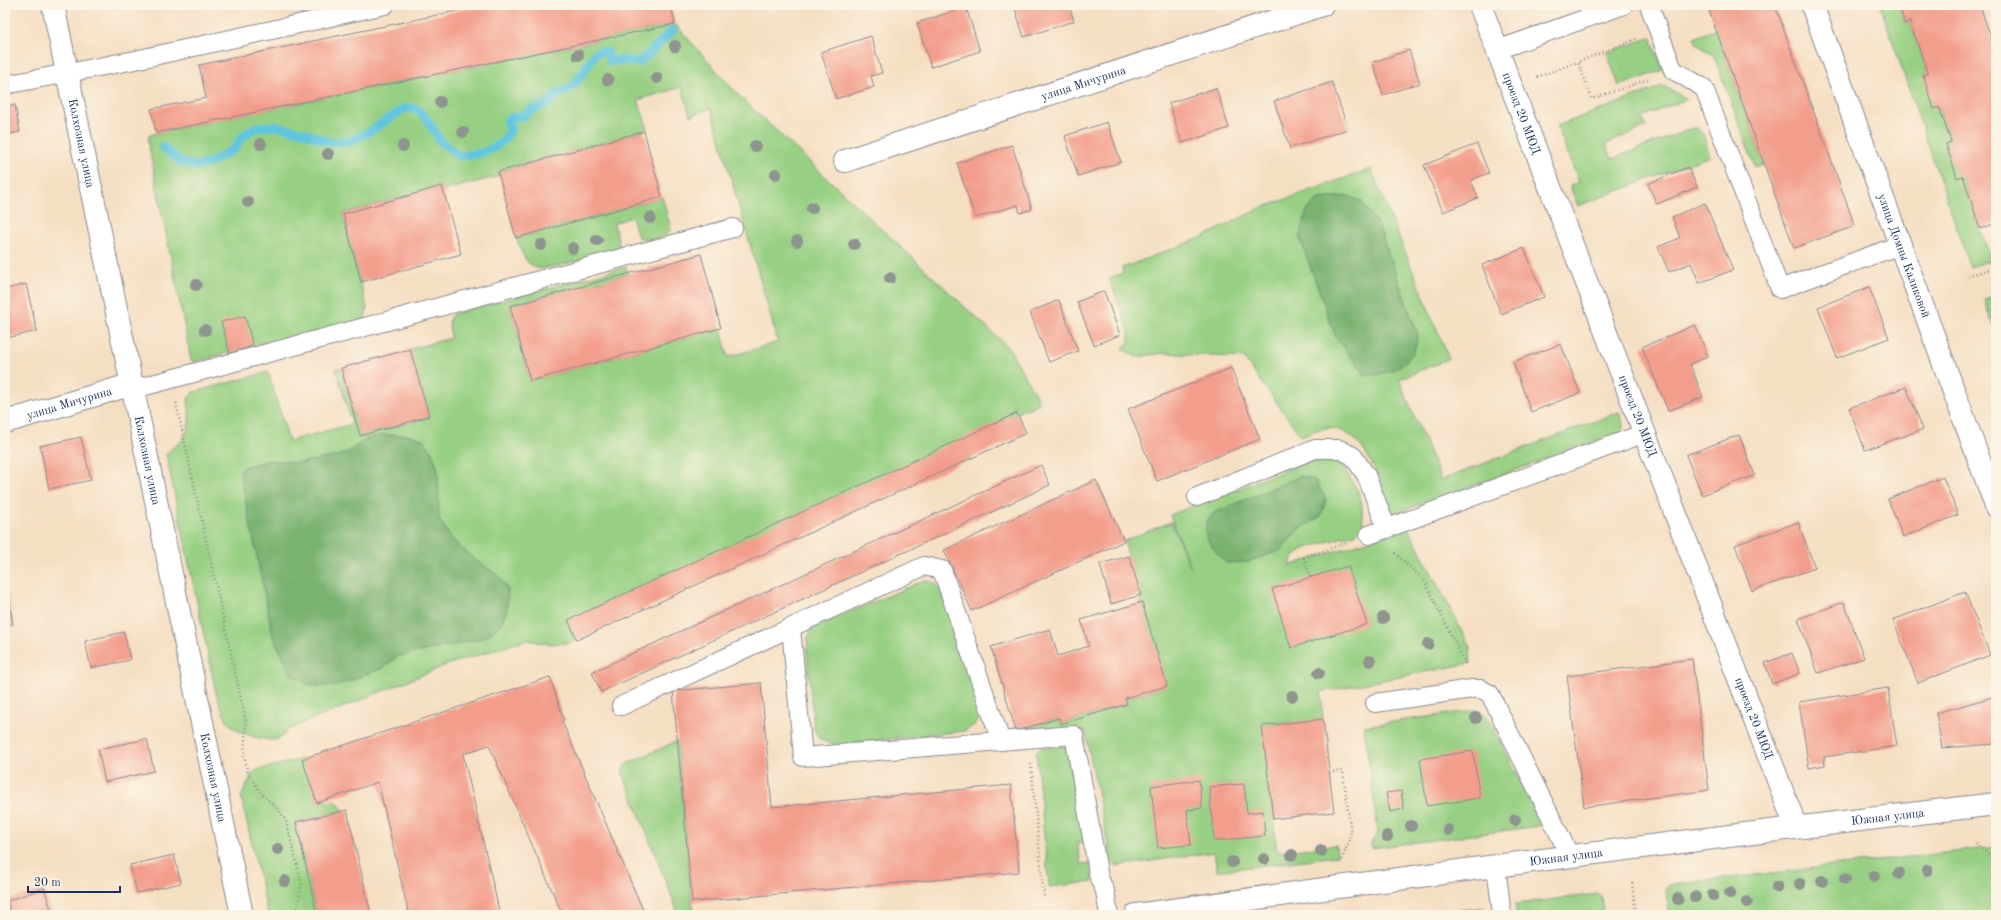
<svg xmlns="http://www.w3.org/2000/svg" width="2001" height="920" viewBox="0 0 2001 920" font-family="'Old Standard TT',serif">
<style>
.green{fill:#98d083;stroke:#5a8070}
.forest{fill:#7ab271;stroke:#4a7068}
.lines{fill:none;stroke-linecap:round;stroke-linejoin:round}
.stream{stroke:#61c6df;stroke-width:9}
.building{fill:#f39e8c}
.service-casing{stroke:#888790;stroke-width:20}
.minor-casing{stroke:#888790;stroke-width:24}
.tertiary-casing{stroke:#888790;stroke-width:24}
.path{stroke:#888790;stroke-width:2.5;stroke-dasharray:1 3;stroke-linecap:butt}
.service{stroke:#fff;stroke-width:18}
.minor{stroke:#fff;stroke-width:22}
.tertiary{stroke:#fff;stroke-width:22}
.tree{fill:#8e9490}
.labels{text-anchor:middle;stroke-width:3.5;stroke-linejoin:round;paint-order:stroke}
.street-label{font-size:12px;fill:#1b2f5e;stroke:#fcf5e5}
</style>
<rect width="100%" height="100%" fill="#fcf5e5"/>
<filter id="ink" filterUnits="userSpaceOnUse"><feTurbulence type="fractalNoise" baseFrequency=".025" numOctaves="2"/><feDisplacementMap in="SourceGraphic" scale="8" xChannelSelector="R" yChannelSelector="G"/><feConvolveMatrix kernelMatrix="1 2 1 2 8 2 1 2 1" color-interpolation-filters="sRGB"/></filter>
<filter id="wash" filterUnits="userSpaceOnUse"><feTurbulence type="fractalNoise" baseFrequency=".012" numOctaves="4" result="noise"/><feDisplacementMap in="SourceGraphic" scale="16" xChannelSelector="R" yChannelSelector="G"/><feGaussianBlur stdDeviation="0.9" result="paint"/><feColorMatrix in="noise" values="0 0 0 0 0 0 0 0 0 0 0 0 0 0 0 0 0 1.4 0 .05"/><feComposite in="paint" operator="in"/></filter>
<g filter="url(#wash)">
<rect width="100%" height="100%" fill="#f5dfc3"/>
<g class="green">
<polygon points="1880,5 1899,5 1905,24 1910,22 1928,74 1923,75 1934,108 1939,107 1991,260 1970,267"/>
<path d="M675 24 740 97 1009 348 1040 403 1017 413 577 640 567 643 549 644 527 640 449 664 287 730C285 732 283 736 281 738 272 744 240 734 233 727 224 719 220 704 216 693L166 454C171 449 179 444 183 439 192 426 189 412 188 398L194 392 268 372 289 441 352 424 336 369 341 368 360 436 429 417 410 349 451 338 449 325 450 317 453 314 626 267 628 274 510 306 530 381 721 328 728 357 778 342 711 108 690 116 682 87 638 100 647 127 644 131 498 172 499 176 443 191 442 186 343 214 367 308 365 319 276 344 270 341 194 362 191 360 148 142 149 136 156 133Z"/>
<polygon points="1716,29 1764,164 1755,167 1714,56 1697,44 1694,38"/>
<polygon points="1651,37 1663,70 1619,86 1607,53"/>
<polygon points="1663,86 1687,99 1642,117 1646,127 1606,144 1612,159 1696,127 1703,134 1710,156 1578,206 1570,186 1579,182 1557,126"/>
<path d="M1371 169 1449 359 1399 379 1441 480 1619 412 1624 426 1621 432 1397 513 1390 511C1378 480 1366 426 1324 428 1317 429 1308 434 1301 436L1244 358 1164 353 1136 357 1123 349 1129 342V332L1109 278 1123 273 1122 268 1203 237 1258 209Z"/>
<path d="M662 197 671 229C664 240 650 243 638 237L632 217 614 223 620 248C607 252 545 272 536 268 524 263 521 249 516 238Z"/>
<polygon points="1996,295 1996,334 1984,299"/>
<polygon points="1325,461 1341,463 1358,491 1362,507 1363,524 1357,533 1303,549 1293,558 1289,566 1408,528 1470,647 1471,663 1321,692 1323,719 1263,726 1277,852 1336,845 1337,856 1217,871 1214,852 1116,866 1111,860 1085,731 1023,736 1016,731 1059,718 1061,724 1127,704 1125,698 1166,686 1124,541 1171,522 1191,568 1170,515 1304,463"/>
<path d="M925 580 935 583 941 590 980 699C982 716 980 724 964 731L833 745 820 739 814 730 807 653 808 637 813 628Z"/>
<polygon points="1476,710 1484,714 1490,721 1538,816 1540,826 1372,848 1371,843 1378,833 1364,726"/>
<polygon points="677,741 692,902 696,915 679,915 622,771 626,764"/>
<polygon points="1062,746 1067,748 1086,842 1077,843 1081,864 1090,863 1093,882 1049,887 1036,752 1040,748"/>
<polygon points="302,759 322,801 337,802 344,811 296,822 317,915 268,915 241,797 252,774 257,770"/>
<polygon points="1996,847 1996,915 1669,915 1666,889 1669,885"/>
<polygon points="1598,894 1601,896 1603,915 1516,915 1516,904"/>
<polygon points="1483,907 1486,915 1414,915 1478,908"/>
</g>
<g class="forest">
<path d="M1348 196 1361 201 1378 225 1418 335C1417 340 1416 348 1413 353 1402 368 1384 376 1366 375L1336 338 1300 238 1307 210 1318 199Z"/>
<polygon points="382,435 408,435 423,439 431,450 438,469 439,519 451,538 474,559 500,577 508,590 507,609 501,625 486,637 459,644 398,656 383,668 335,686 311,686 291,674 273,636 240,473 244,467 270,460 299,463 338,456 349,451 367,439"/>
<path d="M1301 476 1315 480 1326 499 1321 516 1297 531 1281 550 1248 562 1226 563C1213 549 1194 529 1214 513Z"/>
</g>
<g class="lines">
<path class="stream" d="M163 147 181 162 194 166 211 163 234 149 243 136 256 127 277 126 306 133 328 142H349L369 132 405 108 417 109 426 118 441 142 459 156C480 155 502 150 511 129L507 122 510 118 525 116 530 110 549 103 557 94 573 87 595 54 602 51 608 53 610 62C619 57 629 63 640 62L673 30"/>
</g>
<g id="blocks">
<g class="building">
<polygon points="485,5 671,5 675,24 156,133 151,109 206,98 199,65"/>
<polygon points="1014,5 1069,5 1074,21 1024,37"/>
<polygon points="1707,5 1775,5 1855,226 1794,248"/>
<polygon points="1899,5 1980,5 1996,53 1996,223 1980,229 1963,176 1957,178 1946,144 1951,142 1939,107 1934,109 1923,75 1928,74 1910,22 1905,24"/>
<polygon points="966,7 980,51 931,67 917,23"/>
<polygon points="871,36 882,73 871,76 874,87 836,99 821,52"/>
<polygon points="1409,50 1420,83 1383,95 1373,62"/>
<polygon points="1332,82 1348,129 1290,148 1274,101"/>
<polygon points="1216,88 1229,128 1182,143 1169,103"/>
<polygon points="15,105 20,132 5,135 5,106"/>
<polygon points="1107,122 1121,162 1078,176 1065,136"/>
<polygon points="644,131 662,197 516,238 498,172"/>
<polygon points="1477,144 1489,173 1471,180 1478,198 1443,212 1424,165"/>
<polygon points="1012,145 1032,209 1020,213 1018,205 975,218 957,163"/>
<polygon points="1688,167 1697,187 1657,204 1648,184"/>
<polygon points="442,186 461,254 361,282 343,214"/>
<polygon points="1705,203 1733,270 1699,283 1691,263 1669,272 1658,247 1680,238 1672,217"/>
<polygon points="1524,248 1544,297 1501,314 1482,265"/>
<polygon points="701,254 721,328 530,381 510,306"/>
<polygon points="26,284 37,331 7,338 5,327 5,289"/>
<polygon points="1869,287 1889,338 1837,358 1818,307"/>
<polygon points="1104,291 1120,335 1094,345 1077,302"/>
<polygon points="1059,300 1078,351 1049,362 1030,312"/>
<polygon points="245,316 253,346 230,353 221,322"/>
<polygon points="1695,325 1708,356 1690,364 1703,397 1668,411 1642,347"/>
<polygon points="1561,344 1580,393 1531,412 1513,362"/>
<polygon points="410,349 429,416 360,436 341,368"/>
<polygon points="1231,368 1260,439 1157,481 1128,409"/>
<polygon points="1906,387 1923,429 1865,450 1849,408"/>
<polygon points="1017,413 1026,433 577,640 568,620"/>
<polygon points="1739,435 1755,475 1702,495 1686,455"/>
<polygon points="81,437 91,480 49,489 40,446"/>
<polygon points="1041,465 1050,485 601,692 592,672"/>
<polygon points="1943,477 1958,515 1903,537 1888,499"/>
<polygon points="1096,480 1124,541 972,611 944,550"/>
<polygon points="1798,522 1815,568 1752,591 1735,545"/>
<polygon points="1129,556 1141,595 1111,604 1100,564"/>
<polygon points="1348,566 1367,624 1291,648 1272,589"/>
<polygon points="1965,592 1990,655 1918,683 1893,620"/>
<polygon points="8,595 13,624 5,626 5,596"/>
<polygon points="1142,602 1167,686 1125,698 1127,704 1061,724 1059,718 1016,731 991,647 1050,629 1058,656 1089,646 1081,620"/>
<polygon points="1844,602 1864,658 1818,673 1798,619"/>
<polygon points="124,632 130,660 91,668 85,641"/>
<polygon points="1792,653 1800,673 1772,684 1765,663"/>
<polygon points="1692,659 1709,790 1584,807 1567,676"/>
<polygon points="550,677 564,720 562,721 645,915 573,915 571,910 562,914 489,745 463,754 500,915 409,915 378,782 317,803 302,759"/>
<polygon points="761,683 772,807 1011,785 1019,872 692,902 673,691"/>
<polygon points="1888,688 1897,746 1824,757 1825,765 1809,768 1799,702"/>
<polygon points="1996,696 1996,744 1942,748 1936,713"/>
<polygon points="1323,719 1334,812 1273,819 1262,726"/>
<polygon points="147,739 154,771 105,782 98,749"/>
<polygon points="1473,751 1480,798 1427,806 1420,759"/>
<polygon points="1199,780 1202,808 1187,810 1191,845 1158,848 1151,786"/>
<polygon points="1244,784 1247,813 1263,811 1265,836 1214,841 1209,787"/>
<polygon points="1401,791 1404,809 1390,812 1386,793"/>
<polygon points="347,810 371,915 317,915 296,822"/>
<polygon points="174,855 181,883 137,893 130,865"/>
<polygon points="44,888 53,915 11,915 7,901"/>
</g>
</g>
</g>
<g filter="url(#ink)">
<use href="#blocks" fill-opacity="0" stroke="#888790" stroke-width="1"/>
<g class="lines">
<defs>
<g id="service">
<polyline points="1649,5 1673,70 1704,88 1780,289 1900,245"/>
<polyline points="1497,50 1624,5"/>
<polyline points="5,85 135,60 385,5"/>
<polyline points="134,389 733,228"/>
<polyline points="1197,497 1315,449 1339,449 1353,456 1366,475 1387,529"/>
<polyline points="1369,535 1645,433"/>
<polyline points="791,628 803,757 1074,735 1099,878 1105,891 1109,915"/>
<polyline points="1375,703 1472,689 1481,689 1490,694 1570,856"/>
<polyline points="621,706 924,566 942,570 1001,741"/>
<polyline points="1496,866 1502,915"/>
</g>
<g id="minor">
<path id="s1" d="M1480 5 1796 827"/>
<path id="s2" d="M1812 5 1996 506"/>
<path id="s3" d="M845 161 1322 5"/>
<path id="s4" d="M5 422 133 384"/>
</g>
<g id="tertiary">
<path id="s5" d="M53 5 242 915"/>
<path id="s6" d="M1136 915C1422 875 1709 837 1996 804"/>
</g>
</defs>
<use href="#service" class="service-casing"/>
<use href="#minor" class="minor-casing"/>
<use href="#tertiary" class="tertiary-casing"/>
<g class="path">
<polyline points="1993,5 1996,13"/>
<polyline points="1636,39 1578,62 1592,99 1649,79"/>
<polyline points="1537,77 1578,62"/>
<polyline points="1968,276 1996,267"/>
<polyline points="176,403 246,722 244,756 248,773 262,794 279,810 286,821 302,884 295,915"/>
<polyline points="1395,553 1424,580 1466,665"/>
<polyline points="1311,577 1304,558 1346,543"/>
<polyline points="1031,764 1044,897"/>
<polyline points="1329,772 1343,771 1351,834 1342,860"/>
<polyline points="1976,843 1996,860"/>
<polyline points="1632,883 1636,915"/>
</g>
<use href="#service" class="service"/>
<use href="#minor" class="minor"/>
<use href="#tertiary" class="tertiary"/>
</g>
<g class="tree">
<circle cx="675" cy="46" r="6"/>
<circle cx="578" cy="55" r="6"/>
<circle cx="657" cy="78" r="6"/>
<circle cx="608" cy="80" r="6"/>
<circle cx="440" cy="102" r="6"/>
<circle cx="463" cy="132" r="6"/>
<circle cx="261" cy="144" r="6"/>
<circle cx="403" cy="146" r="6"/>
<circle cx="755" cy="146" r="6"/>
<circle cx="328" cy="154" r="6"/>
<circle cx="776" cy="174" r="6"/>
<circle cx="248" cy="202" r="6"/>
<circle cx="812" cy="208" r="6"/>
<circle cx="650" cy="218" r="6"/>
<circle cx="597" cy="240" r="6"/>
<circle cx="797" cy="241" r="6"/>
<circle cx="854" cy="244" r="6"/>
<circle cx="541" cy="245" r="6"/>
<circle cx="573" cy="248" r="6"/>
<circle cx="890" cy="278" r="6"/>
<circle cx="196" cy="285" r="6"/>
<circle cx="205" cy="330" r="6"/>
<circle cx="1383" cy="618" r="6"/>
<circle cx="1428" cy="644" r="6"/>
<circle cx="1370" cy="661" r="6"/>
<circle cx="1319" cy="673" r="6"/>
<circle cx="1292" cy="696" r="6"/>
<circle cx="1476" cy="718" r="6"/>
<circle cx="1515" cy="820" r="6"/>
<circle cx="1411" cy="826" r="6"/>
<circle cx="1448" cy="830" r="6"/>
<circle cx="1387" cy="836" r="6"/>
<circle cx="278" cy="849" r="6"/>
<circle cx="1321" cy="851" r="6"/>
<circle cx="1292" cy="855" r="6"/>
<circle cx="1264" cy="859" r="6"/>
<circle cx="1232" cy="862" r="6"/>
<circle cx="1927" cy="870" r="6"/>
<circle cx="1899" cy="873" r="6"/>
<circle cx="1874" cy="876" r="6"/>
<circle cx="1845" cy="879" r="6"/>
<circle cx="285" cy="881" r="6"/>
<circle cx="1822" cy="881" r="6"/>
<circle cx="1800" cy="884" r="6"/>
<circle cx="1777" cy="887" r="6"/>
<circle cx="1730" cy="893" r="6"/>
<circle cx="1713" cy="895" r="6"/>
<circle cx="1695" cy="897" r="6"/>
<circle cx="1678" cy="899" r="6"/>
<circle cx="1747" cy="902" r="6"/>
</g>
</g>
<g class="labels">
<g class="street-label">
<text dy="4" stroke="none"><textPath href="#s3" startOffset="251">улица Мичурина</textPath></text>
<text dy="4" stroke="none"><textPath href="#s1" startOffset="116">проезд 20 МЮД</textPath></text>
<text dy="4" stroke="none"><textPath href="#s5" startOffset="141">Колхозная улица</textPath></text>
<text dy="4" stroke="none"><textPath href="#s2" startOffset="267">улица Домны Каликовой</textPath></text>
<text dy="4" stroke="none"><textPath href="#s4" startOffset="67">улица Мичурина</textPath></text>
<text dy="4" stroke="none"><textPath href="#s1" startOffset="440">проезд 20 МЮД</textPath></text>
<text dy="4" stroke="none"><textPath href="#s5" startOffset="465">Колхозная улица</textPath></text>
<text dy="4" stroke="none"><textPath href="#s1" startOffset="764">проезд 20 МЮД</textPath></text>
<text dy="4" stroke="none"><textPath href="#s5" startOffset="789">Колхозная улица</textPath></text>
<text dy="4" stroke="none"><textPath href="#s6" startOffset="758">Южная улица</textPath></text>
<text dy="4" stroke="none"><textPath href="#s6" startOffset="434">Южная улица</textPath></text>
</g>
</g>
<rect width="2001" height="920" fill="none" stroke="#fcf5e5" stroke-width="20"/>
<path d="M28 886v6h92v-6" fill="none" stroke="#1b2f5e" stroke-width="2"/>
<text x="34" y="886" font-size="12" fill="#1b2f5e" stroke="#fcf5e5" stroke-width="3" paint-order="stroke">20 m</text>
</svg>
